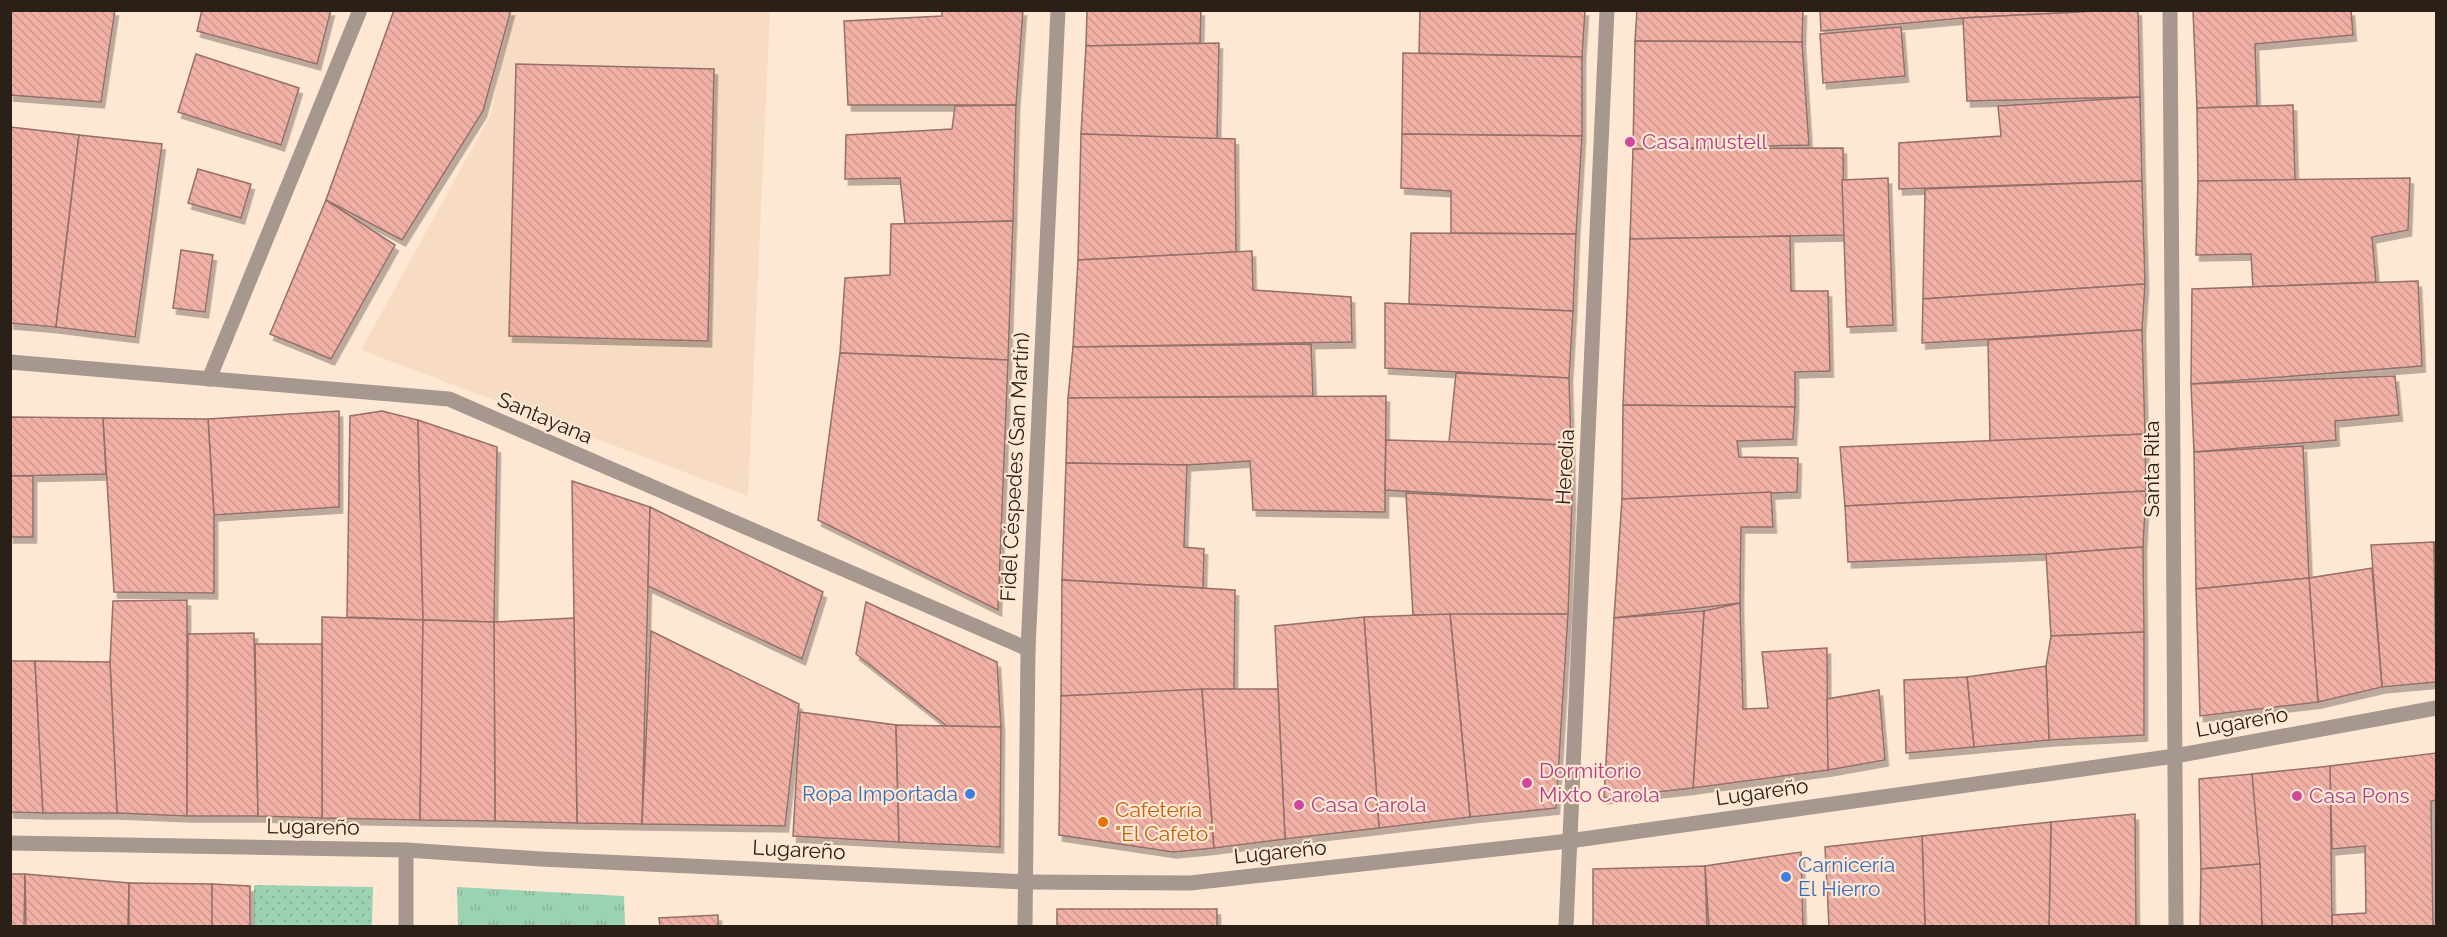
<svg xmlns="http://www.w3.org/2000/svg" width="2447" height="937" viewBox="0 0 2447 937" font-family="Raleway,sans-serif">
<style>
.built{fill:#f7dbc2}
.grass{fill:url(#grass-tufts)}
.park{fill:url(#park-dots)}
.building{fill:url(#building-back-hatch);stroke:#936f69;stroke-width:1.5;filter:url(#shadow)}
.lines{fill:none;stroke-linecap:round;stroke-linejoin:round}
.service{stroke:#a6978f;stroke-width:15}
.minor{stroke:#a6978f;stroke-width:15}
.tertiary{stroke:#a6978f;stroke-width:15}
.hotel-dot{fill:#d1479c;stroke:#ffe8d3;stroke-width:2}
.shop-dot{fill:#3f7fe0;stroke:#ffe8d3;stroke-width:2}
.food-dot{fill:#e8710a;stroke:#ffe8d3;stroke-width:2}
.labels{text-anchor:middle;stroke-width:4.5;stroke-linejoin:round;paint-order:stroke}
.hotel-label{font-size:21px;fill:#b23c85;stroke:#ffe8d3;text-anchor:start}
.street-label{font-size:21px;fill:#2a2017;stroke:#ffe8d3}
.shop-label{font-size:21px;fill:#366cbe;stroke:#ffe8d3;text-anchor:end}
.food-label{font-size:21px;fill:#c56008;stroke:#ffe8d3;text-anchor:start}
</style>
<defs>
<pattern id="grass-tufts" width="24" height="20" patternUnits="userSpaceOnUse" patternTransform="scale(1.5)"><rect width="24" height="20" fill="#9ad2b3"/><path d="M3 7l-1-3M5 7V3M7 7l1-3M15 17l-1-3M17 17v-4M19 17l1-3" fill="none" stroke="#85b499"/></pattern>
<pattern id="park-dots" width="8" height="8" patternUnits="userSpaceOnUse" patternTransform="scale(1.5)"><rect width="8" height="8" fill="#9ad2b3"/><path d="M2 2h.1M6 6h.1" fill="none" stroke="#85b499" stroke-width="1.8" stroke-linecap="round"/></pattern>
<pattern id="building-back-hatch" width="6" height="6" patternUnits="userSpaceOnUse" patternTransform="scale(1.5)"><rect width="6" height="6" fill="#f1b0a5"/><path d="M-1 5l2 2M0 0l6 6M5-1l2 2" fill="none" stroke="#cf978d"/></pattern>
<filter id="shadow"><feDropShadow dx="3.5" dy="6" stdDeviation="0" flood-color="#0004"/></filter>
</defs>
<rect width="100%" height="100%" fill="#ffe8d3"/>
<polygon class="built" points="512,11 770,11 748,496 361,350 491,114"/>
<polygon class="grass" points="457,887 624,896 625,926 458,926"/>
<polygon class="park" points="254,885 373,887 372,926 254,926"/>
<g class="building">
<polygon points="10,10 115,10 101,102 10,95"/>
<polygon points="202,10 331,10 317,64 197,31"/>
<polygon points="394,10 511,10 483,111 402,240 326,200"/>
<polygon points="942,10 1023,10 1016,105 848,105 844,21 942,16"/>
<polygon points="1087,10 1201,10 1200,43 1086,46"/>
<polygon points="1420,10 1585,10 1582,57 1419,53"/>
<polygon points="1637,10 1803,10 1802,42 1635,41"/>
<polygon points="1820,10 2116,10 1963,18 1821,31"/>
<polygon points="2116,10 2138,10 2140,97 1967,101 1963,18"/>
<polygon points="2193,10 2351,10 2353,35 2255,44 2257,106 2197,108"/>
<polygon points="1901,27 1905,76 1823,83 1820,34"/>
<polygon points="1635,41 1802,42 1809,145 1633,149"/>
<polygon points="1219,43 1217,139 1081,134 1086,46"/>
<polygon points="1403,53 1582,57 1582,136 1402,134"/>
<polygon points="196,54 299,88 281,145 178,112"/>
<polygon points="516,64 714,69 708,341 509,336"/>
<polygon points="2140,97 2142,181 1899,189 1899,143 2001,136 1998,106"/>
<polygon points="1016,105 1013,221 905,224 900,178 845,179 846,135 952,129 955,106"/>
<polygon points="2293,105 2295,180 2198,181 2197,108"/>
<polygon points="10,127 79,135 56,327 10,323"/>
<polygon points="1081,134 1235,139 1236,252 1078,260"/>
<polygon points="1402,134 1582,136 1576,234 1451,233 1451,191 1401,188"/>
<polygon points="79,135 162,144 135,337 56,327"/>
<polygon points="1843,148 1844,235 1630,239 1633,149"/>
<polygon points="198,169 251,184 241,218 188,203"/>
<polygon points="1888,178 1893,325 1847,327 1842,180"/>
<polygon points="2410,178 2408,230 2372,237 2376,282 2253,287 2251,254 2196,255 2198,181"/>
<polygon points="2142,181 2145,284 1923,299 1925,189"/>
<polygon points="326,200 395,245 331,359 270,334"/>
<polygon points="1013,221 1008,360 840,353 845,278 890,275 891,224"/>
<polygon points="1411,233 1576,234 1573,311 1409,304"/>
<polygon points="1790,236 1791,291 1828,291 1830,371 1795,372 1795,407 1623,405 1630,239"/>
<polygon points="181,250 213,255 205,312 173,308"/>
<polygon points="1252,251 1253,290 1351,297 1352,342 1073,347 1078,260"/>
<polygon points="2418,281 2422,366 2191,384 2192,289"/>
<polygon points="2145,284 2142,330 1922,343 1923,299"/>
<polygon points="1385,303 1573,311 1569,378 1385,368"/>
<polygon points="2142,330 2145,434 1990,441 1988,340"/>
<polygon points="1311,344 1313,396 1068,398 1073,347"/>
<polygon points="840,353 1008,360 998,610 818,520"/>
<polygon points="1456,373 1569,378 1571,445 1449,442"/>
<polygon points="2395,376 2399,415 2335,421 2336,440 2194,452 2191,384"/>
<polygon points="1386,396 1385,512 1253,510 1250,461 1187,465 1066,463 1068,398"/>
<polygon points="1623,405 1795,407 1793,439 1737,441 1739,457 1798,458 1797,492 1622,499"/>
<polygon points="339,411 339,507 214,515 208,419"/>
<polygon points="382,411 418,420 423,620 347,617 350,416"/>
<polygon points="10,417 103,418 106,474 10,476"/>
<polygon points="103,418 208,419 214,515 214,593 114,592"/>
<polygon points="418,420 497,447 494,622 423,620"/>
<polygon points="2145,434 2146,491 1845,506 1840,447"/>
<polygon points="1386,440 1571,445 1572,501 1385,490"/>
<polygon points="2303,446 2309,578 2196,589 2194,452"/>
<polygon points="1066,463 1187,465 1184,547 1204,549 1203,588 1062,580"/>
<rect x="10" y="476" width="23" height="61"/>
<polygon points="572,481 650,507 642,824 577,823"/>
<polygon points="2146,491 2143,547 2046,554 1848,562 1845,506"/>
<polygon points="1771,492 1773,527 1741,527 1740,603 1614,618 1622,499"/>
<polygon points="1406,493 1572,501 1568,614 1413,615"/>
<polygon points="650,507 823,592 802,659 648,586"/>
<polygon points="2434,542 2436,682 2382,687 2371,545"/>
<polygon points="2434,542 2436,542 2436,592"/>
<polygon points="2143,547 2144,632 2051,636 2046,554"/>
<polygon points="2372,568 2382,687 2318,702 2309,578"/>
<polygon points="2309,578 2318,702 2200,716 2196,589"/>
<polygon points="1062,580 1235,590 1234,689 1061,696"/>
<polygon points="187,600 187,816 117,813 110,662 113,601"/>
<polygon points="866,602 997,662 1001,727 947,726 856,654"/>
<polygon points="1740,603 1743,709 1768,708 1762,652 1827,648 1828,770 1693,788 1704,611"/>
<polygon points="1704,611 1693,788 1604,798 1614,618"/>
<polygon points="1450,614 1568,614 1556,808 1470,817"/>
<polygon points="1450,614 1470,817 1379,828 1364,617"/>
<polygon points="322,617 423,620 420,820 322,818"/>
<polygon points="1364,617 1379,828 1285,839 1275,626"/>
<polygon points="574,618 577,823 495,821 494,622"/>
<polygon points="423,620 494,622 495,821 420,820"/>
<polygon points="651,631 799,704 785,826 642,824"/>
<polygon points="2144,632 2144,735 2049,740 2046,666 2051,636"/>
<polygon points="254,633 258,816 187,816 188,634"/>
<polygon points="255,644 322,644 322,818 258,816"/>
<polygon points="10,661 35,661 43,813 10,812"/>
<polygon points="35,661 110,662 117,813 43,813"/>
<polygon points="2046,666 2049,740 1974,747 1967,677"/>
<polygon points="1967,677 1974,747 1906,753 1904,680"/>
<polygon points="1202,689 1214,848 1173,852 1059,835 1061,696"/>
<polygon points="1202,689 1278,689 1285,839 1214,848"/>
<polygon points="1879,690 1885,760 1828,770 1827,699"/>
<polygon points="800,712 896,725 899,842 793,836"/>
<polygon points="896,725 1001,727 1000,847 899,842"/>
<polygon points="2436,753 2436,800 2431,801 2433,926 2332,926 2332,915 2366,913 2365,846 2332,849 2330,766"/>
<polygon points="2330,766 2332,926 2262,926 2252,774"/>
<polygon points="2252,774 2260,864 2201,869 2199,779"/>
<polygon points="2135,814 2136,926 2049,926 2051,822"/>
<polygon points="2051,822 2049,926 1925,926 1922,836"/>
<polygon points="1922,836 1925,926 1829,926 1825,847"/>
<polygon points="1801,852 1803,926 1709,926 1705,866"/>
<polygon points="2260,864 2262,926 2200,926 2201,869"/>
<polygon points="1705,866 1707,926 1593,926 1593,869"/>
<polygon points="10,874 25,874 24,926 10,926"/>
<polygon points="25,874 129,883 128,926 26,926"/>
<polygon points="129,883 212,884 213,926 129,926"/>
<polygon points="212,884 250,886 250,926 212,926"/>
<rect x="1057" y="909" width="160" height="17"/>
<polygon points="718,915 718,926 660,926 659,918"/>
</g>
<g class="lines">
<polyline class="service" points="209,379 360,10"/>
<g class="minor">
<polyline points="10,362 449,399 1028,649"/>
<polyline points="10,843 406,850 541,859 1026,882"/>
<polyline points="406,926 406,850"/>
<polyline points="1566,926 1607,10"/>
</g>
<g class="tertiary">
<polyline points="2170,10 2176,926"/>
<polyline points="1026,882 1190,883 1569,841 2175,756 2436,708"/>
<polyline points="1025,926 1028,649 1058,10"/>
</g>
</g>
<g class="hotel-dot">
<circle cx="1630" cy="142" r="6"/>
<circle cx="1527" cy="783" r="6"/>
<circle cx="2297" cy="796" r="6"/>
<circle cx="1299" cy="805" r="6"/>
</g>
<g class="shop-dot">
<circle cx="970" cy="794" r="6"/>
<circle cx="1786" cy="877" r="6"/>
</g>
<circle class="food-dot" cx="1103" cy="822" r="6"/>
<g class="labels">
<g class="hotel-label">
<text x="1642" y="149">Casa mustell</text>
<text x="1539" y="778">Dormitorio<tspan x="1539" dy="24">Mixto Carola</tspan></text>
<text x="2309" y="803">Casa Pons</text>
<text x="1311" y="812">Casa Carola</text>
</g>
<g class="street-label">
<text transform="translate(545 418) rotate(23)" y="7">Santayana</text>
<text transform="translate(1015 467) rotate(-87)" y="7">Fidel Céspedes (San Martín)</text>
<text transform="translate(1565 467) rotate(-87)" y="7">Heredia</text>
<text transform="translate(2152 469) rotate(-90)" y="7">Santa Rita</text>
<text transform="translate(2242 722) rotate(-10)" y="7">Lugareño</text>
<text transform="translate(1762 792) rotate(-8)" y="7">Lugareño</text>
<text transform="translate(313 827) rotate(1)" y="7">Lugareño</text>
<text transform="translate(799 850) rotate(3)" y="7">Lugareño</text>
<text transform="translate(1280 852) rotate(-6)" y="7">Lugareño</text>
</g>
<g class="shop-label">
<text x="958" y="801">Ropa Importada</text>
<text x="1798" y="872" text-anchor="start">Carnicería<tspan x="1798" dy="24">El Hierro</tspan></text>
</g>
<g class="food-label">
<text x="1115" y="817">Cafetería<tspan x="1115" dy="24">"El Cafeto"</tspan></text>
</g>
</g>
<rect width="2447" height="937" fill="none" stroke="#2a2017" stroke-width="24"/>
</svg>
